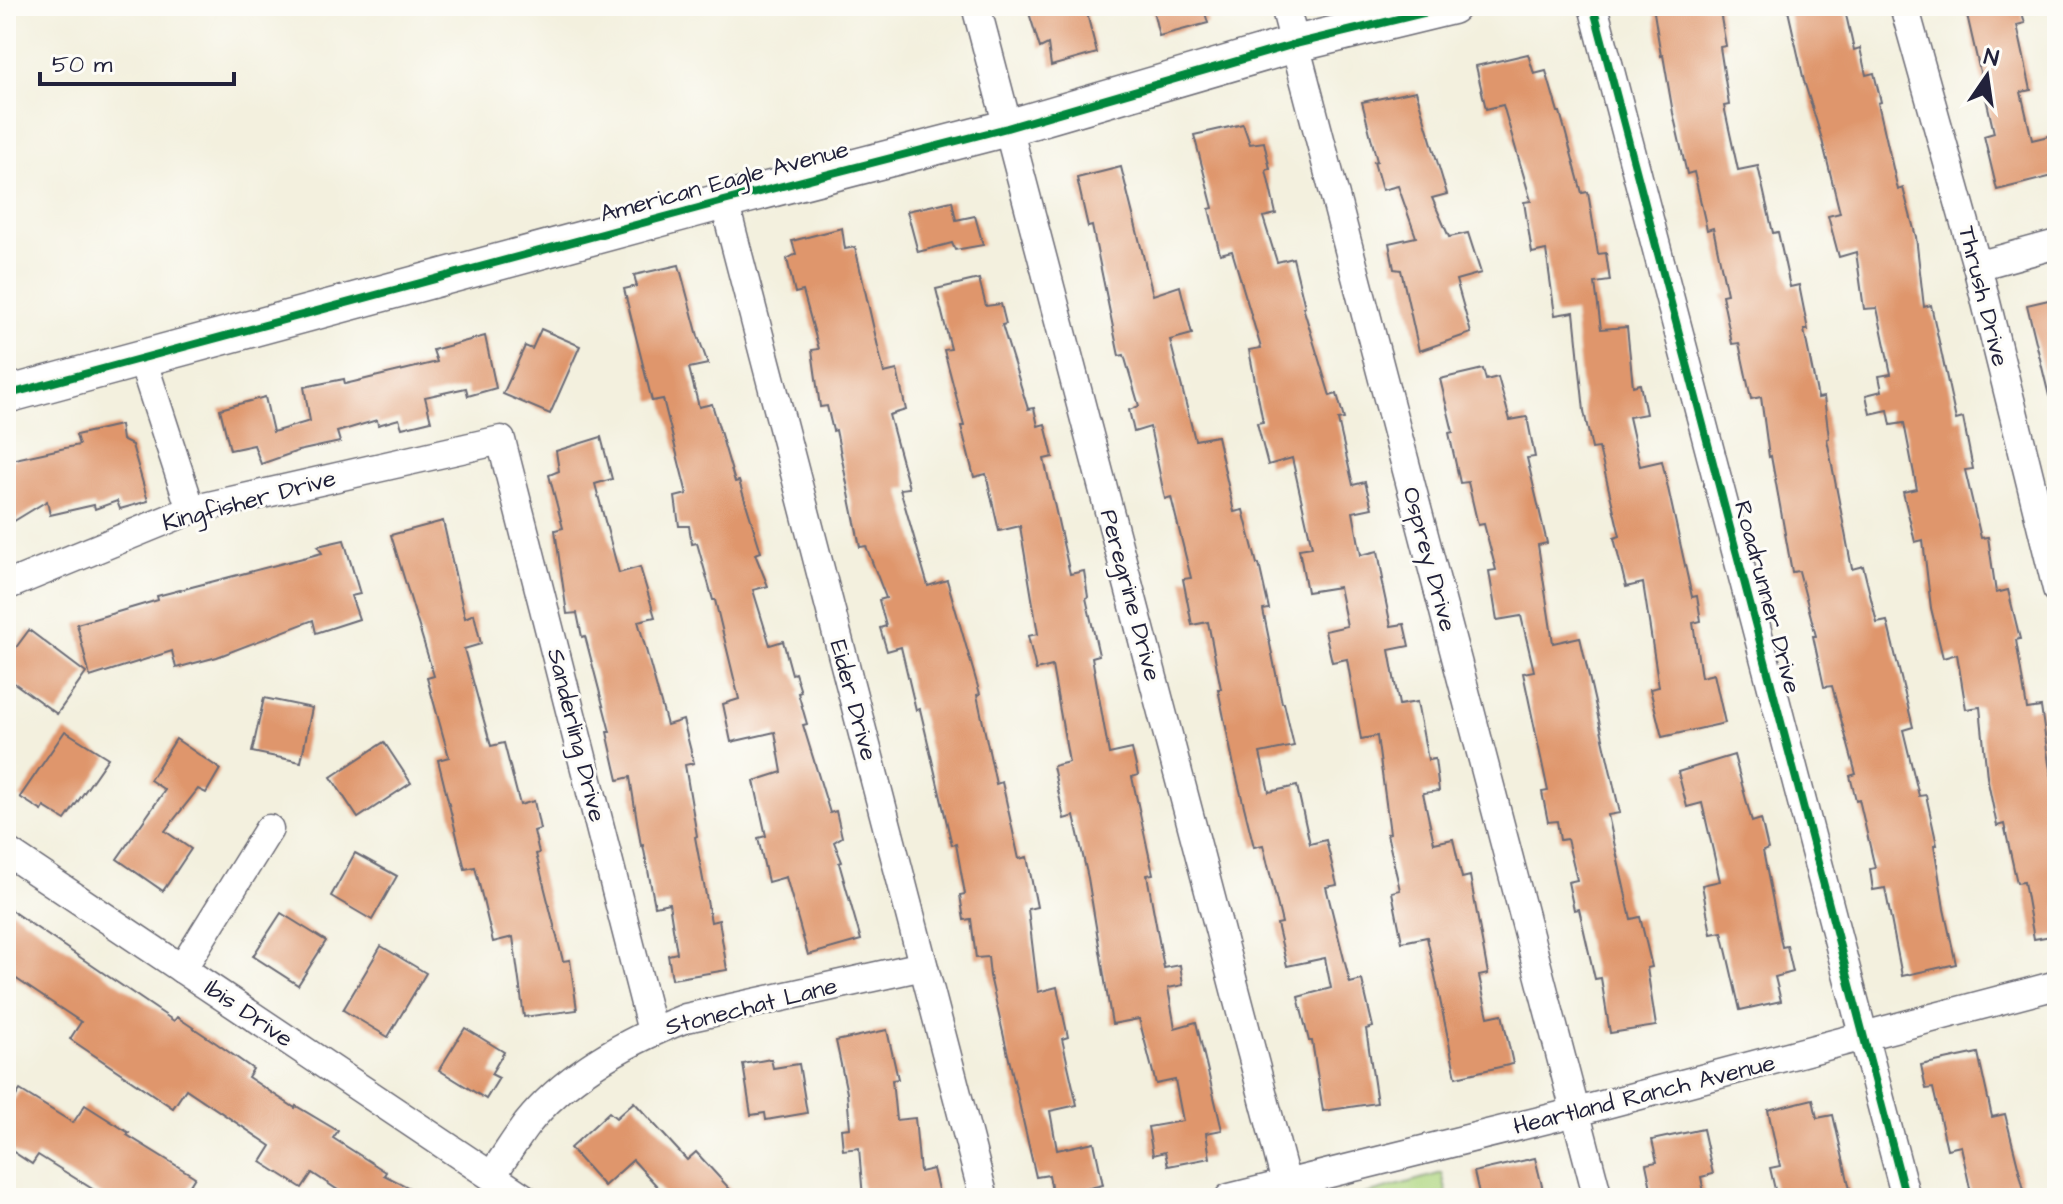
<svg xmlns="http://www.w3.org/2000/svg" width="2063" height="1204" viewBox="0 0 2063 1204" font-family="'Architects Daughter',sans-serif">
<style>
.green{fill:#aed680;stroke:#687c5e;stroke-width:2}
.building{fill:#df966c}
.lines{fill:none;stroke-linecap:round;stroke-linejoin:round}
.minor-casing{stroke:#6b6a74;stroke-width:31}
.tertiary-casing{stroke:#6b6a74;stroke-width:39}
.minor{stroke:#fff;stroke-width:28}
.tertiary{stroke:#fff;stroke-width:36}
.cycleway-casing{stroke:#fdfcf7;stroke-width:13}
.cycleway{stroke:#00873e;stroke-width:8}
.labels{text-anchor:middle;stroke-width:6;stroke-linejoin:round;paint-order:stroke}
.street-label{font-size:24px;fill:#22223b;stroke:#fdfcf7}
</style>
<rect width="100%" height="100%" fill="#fdfcf7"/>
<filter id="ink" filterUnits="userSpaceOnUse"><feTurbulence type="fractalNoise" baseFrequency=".0125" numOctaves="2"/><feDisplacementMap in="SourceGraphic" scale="16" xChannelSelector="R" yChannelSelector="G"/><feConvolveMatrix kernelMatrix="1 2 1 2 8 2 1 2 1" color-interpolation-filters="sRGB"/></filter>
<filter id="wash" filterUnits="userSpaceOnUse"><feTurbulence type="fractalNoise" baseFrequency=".006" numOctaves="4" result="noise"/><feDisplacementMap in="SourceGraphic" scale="32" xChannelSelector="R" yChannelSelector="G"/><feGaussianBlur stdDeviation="1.8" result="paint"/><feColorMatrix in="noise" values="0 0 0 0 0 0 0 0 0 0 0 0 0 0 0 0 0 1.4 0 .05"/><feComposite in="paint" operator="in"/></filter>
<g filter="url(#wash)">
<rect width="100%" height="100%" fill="#f3f0de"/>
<polygon class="green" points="1442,1173 1448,1198 1352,1198"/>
<g id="blocks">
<g class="building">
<polygon points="1054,6 1085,6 1097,53 1051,66 1048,44 1040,48 1029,13"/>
<polygon points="1152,6 1203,6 1208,23 1159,36"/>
<polygon points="1653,6 1719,6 1726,46 1720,47 1729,105 1724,106 1738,170 1758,166 1773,233 1778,232 1790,287 1799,285 1808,330 1804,330 1818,398 1824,397 1829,438 1827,439 1852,569 1863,566 1877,623 1887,621 1913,727 1903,730 1919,796 1926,795 1937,845 1934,845 1944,909 1956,964 1902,976 1885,888 1873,890 1870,869 1875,868 1859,799 1856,800 1850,776 1856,774 1832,686 1824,687 1813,636 1816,636 1799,571 1792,572 1771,456 1769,457 1761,397 1751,399 1739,343 1732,344 1722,295 1727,294 1713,228 1707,230 1694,172 1687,174 1673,113 1663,55 1661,56"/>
<polygon points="1787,6 1844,6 1854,50 1860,48 1866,75 1874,73 1881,102 1878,103 1898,190 1903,188 1916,237 1924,307 1931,305 1956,420 1963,418 1973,469 1965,470 1981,538 1988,537 1996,593 2008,590 2020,639 2016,640 2027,709 2041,707 2049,764 2057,801 2057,935 2034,939 2024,882 2017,883 2004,824 1997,826 1987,777 1980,707 1966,709 1957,654 1943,658 1931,608 1923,540 1915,542 1903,492 1917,489 1904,423 1891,425 1888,410 1870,414 1866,395 1882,391 1879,376 1891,374 1877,308 1864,309 1856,252 1839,257 1828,216 1840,213 1821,136 1804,81"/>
<polygon points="1965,6 2020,6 2025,23 2017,25 2031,90 2021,92 2032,140 2057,134 2057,175 1997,190 1984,136 1994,133"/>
<polygon points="1528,54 1534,74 1546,71 1558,112 1560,112 1582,193 1588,192 1598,254 1606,253 1610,281 1595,283 1601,329 1627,327 1633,386 1640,384 1646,414 1629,417 1640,466 1662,461 1692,597 1697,596 1701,621 1693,623 1701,677 1714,674 1725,723 1662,737 1650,689 1659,687 1643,583 1626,587 1614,538 1620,536 1599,448 1592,449 1584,411 1574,312 1555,315 1546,250 1532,253 1524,202 1531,201 1503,105 1486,109 1476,66"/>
<polygon points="1416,91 1447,194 1432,198 1449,237 1468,233 1481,273 1456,280 1471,333 1419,351 1401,270 1394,269 1389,243 1416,237 1398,186 1382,190 1374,162 1377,161 1362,102"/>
<polygon points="1243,124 1250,144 1264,142 1270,169 1266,170 1276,214 1263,217 1277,262 1293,258 1305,307 1303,307 1330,396 1337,394 1344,419 1338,420 1353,485 1365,482 1372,508 1353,512 1361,555 1378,551 1383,579 1381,579 1391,626 1404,624 1409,646 1389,650 1399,705 1417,702 1428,760 1435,759 1439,791 1423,793 1434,843 1453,839 1462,878 1470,876 1488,974 1479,976 1488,1017 1502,1014 1513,1064 1456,1077 1427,937 1402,942 1392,892 1400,890 1387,834 1390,833 1377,736 1361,739 1347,659 1332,662 1325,631 1347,626 1339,587 1307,592 1299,549 1312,547 1292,458 1268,465 1257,423 1263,422 1249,350 1261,348 1232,251 1220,254 1209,209 1213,208 1194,135"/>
<polygon points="1121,167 1153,295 1180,286 1192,334 1170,340 1195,440 1217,436 1234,512 1243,510 1257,564 1259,564 1269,609 1263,610 1282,703 1284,703 1294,746 1260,753 1269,792 1297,786 1310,844 1326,840 1337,885 1326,887 1350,983 1362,980 1373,1027 1366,1029 1377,1103 1323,1111 1312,1041 1309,1041 1298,997 1331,988 1325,958 1287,966 1277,924 1282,923 1263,845 1254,847 1234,766 1218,689 1221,689 1208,622 1192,625 1183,579 1191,578 1171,497 1165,499 1150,427 1134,432 1129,410 1139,406 1124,355 1119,356 1092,226 1088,227 1077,178"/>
<polygon points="952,201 956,220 975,216 983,245 955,250 952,243 918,252 907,211"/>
<polygon points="842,228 845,249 855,247 884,373 897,370 906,410 889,415 909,488 900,489 928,586 947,580 980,694 977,695 996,784 1002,782 1019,859 1027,857 1037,907 1028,909 1038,992 1057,987 1068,1037 1062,1039 1077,1105 1050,1111 1057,1150 1094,1142 1103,1185 1053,1196 1049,1175 1036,1177 990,976 988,957 976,958 971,919 964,920 960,895 965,894 956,844 952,845 920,709 916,710 901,647 887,651 880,628 886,626 879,600 886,598 866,546 860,547 836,430 833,431 827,406 820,407 812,350 819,349 803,291 795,293 787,259 796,254 792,241"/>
<polygon points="679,265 698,336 708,364 689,368 699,407 712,404 735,482 739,481 761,552 755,554 768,586 753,590 770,645 783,641 792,674 795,673 801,692 798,693 807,724 803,725 830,813 836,811 842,837 834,842 842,862 839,863 861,940 808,955 786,877 768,882 758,838 766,836 754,781 782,772 775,732 731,742 723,704 739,699 715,600 713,600 697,543 692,544 689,526 679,526 675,497 687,494 663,399 652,401 624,289 637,286 634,275"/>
<polygon points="979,279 986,306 1001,304 1006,324 1002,325 1028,409 1034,408 1038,426 1045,424 1053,457 1044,459 1070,574 1084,571 1088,597 1086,598 1099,655 1092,657 1109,754 1132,749 1138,775 1132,777 1153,874 1147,875 1164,968 1180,965 1183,985 1168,988 1175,1028 1196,1022 1222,1130 1206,1133 1210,1158 1168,1166 1165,1152 1153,1155 1148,1127 1183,1121 1175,1080 1156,1084 1139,1019 1112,1024 1088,878 1074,816 1064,819 1053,766 1069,762 1052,666 1036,670 1028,636 1038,634 1020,526 999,531 986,474 974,477 961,426 964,426 944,350 951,349 936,289"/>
<polygon points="2057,298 2057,395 2049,396 2027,305"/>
<polygon points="541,329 580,346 550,414 503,394 525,346 532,349"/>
<polygon points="485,336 496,388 468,396 466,388 425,397 431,421 402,428 399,419 378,425 377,420 337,432 340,442 298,451 261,464 254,445 230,450 220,409 265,397 273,432 310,421 304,387 344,379 345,384 437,362 433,350"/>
<polygon points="1483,369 1486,380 1498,377 1510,420 1527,417 1535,457 1527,458 1547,543 1538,545 1553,643 1580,637 1620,813 1608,815 1631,919 1640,917 1652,967 1647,968 1656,1026 1610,1033 1601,978 1595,979 1579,909 1574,910 1568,882 1577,880 1567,839 1560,840 1557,821 1548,822 1542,792 1548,791 1523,673 1534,671 1521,616 1497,620 1489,571 1496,570 1484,524 1478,525 1468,482 1460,483 1449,433 1453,432 1440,379"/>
<polygon points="120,425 122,440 132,445 148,501 120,509 117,501 95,509 94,505 50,515 47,501 6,526 6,461 79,445 76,435"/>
<polygon points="601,437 612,479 595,484 619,573 640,567 655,617 638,621 667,725 683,720 694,763 685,765 697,836 695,837 711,922 719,920 727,970 672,979 668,955 677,953 669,903 655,906 643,845 641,846 630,777 618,780 607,732 610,732 585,636 582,637 577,613 567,614 555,530 563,528 549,475 559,471 556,451"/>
<polygon points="443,521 465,618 474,614 481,644 464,649 491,746 504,743 520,805 534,801 540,829 534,831 539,853 536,854 563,961 570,960 577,1010 524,1017 513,937 493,942 475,867 465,869 438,760 449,757 427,678 434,676 391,535"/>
<polygon points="344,540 360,594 351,596 359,619 316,633 313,620 217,657 176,668 172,651 90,677 77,624 158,600 157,596 322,553 318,546"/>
<polygon points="29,630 86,673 57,714 6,677 6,661"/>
<polygon points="264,698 312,708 301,762 252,752"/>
<polygon points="65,731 108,758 65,820 44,807 42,811 20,797"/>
<polygon points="176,739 220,769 206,793 198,789 165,831 191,849 163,891 117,859 165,790 150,780"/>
<polygon points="384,742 411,783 358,818 331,777"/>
<polygon points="1734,755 1752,822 1761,819 1768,849 1763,851 1782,947 1787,946 1793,972 1775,977 1781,1001 1740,1010 1722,932 1711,934 1702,885 1720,881 1702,803 1687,807 1678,772"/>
<polygon points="355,853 397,876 372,920 331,896"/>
<polygon points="6,907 174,1021 177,1017 216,1043 253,1069 248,1077 295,1108 296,1106 338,1131 333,1138 386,1172 384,1175 429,1198 350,1198 312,1173 302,1188 261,1162 271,1146 186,1089 173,1108 70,1039 81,1022 6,972"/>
<polygon points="281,913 326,941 298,985 253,956"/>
<polygon points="381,946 426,973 388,1037 343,1010"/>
<polygon points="465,1028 504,1052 491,1074 499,1078 486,1099 439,1070"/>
<polygon points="887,1030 898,1079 892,1080 896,1120 915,1118 920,1172 933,1169 940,1198 863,1198 859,1148 843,1150 841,1129 850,1128 847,1093 836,1041"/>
<polygon points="1978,1053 1992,1117 2005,1114 2026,1198 1972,1198 1961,1146 1947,1149 1933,1088 1926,1089 1921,1065"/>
<polygon points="771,1059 773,1068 799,1064 807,1113 766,1120 765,1113 751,1115 743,1064"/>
<polygon points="20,1090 73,1123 85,1105 129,1133 127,1135 195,1177 182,1198 107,1198 38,1155 32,1164 6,1147 6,1112"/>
<polygon points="1813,1099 1817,1118 1833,1115 1852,1198 1777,1198 1770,1168 1780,1166 1768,1110"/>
<polygon points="634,1102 687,1160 696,1152 738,1198 668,1198 633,1160 604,1186 570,1148 609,1112 616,1118"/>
<polygon points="1703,1129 1713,1174 1701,1177 1705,1198 1653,1198 1646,1164 1657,1162 1652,1140"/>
<polygon points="1535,1158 1545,1198 1480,1198 1474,1172"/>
</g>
</g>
</g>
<g filter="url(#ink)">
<use href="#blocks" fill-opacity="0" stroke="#6b6a74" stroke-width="2"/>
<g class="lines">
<defs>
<g id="minor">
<polyline points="976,6 1286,1183"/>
<polyline points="1285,6 1598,1198"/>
<polyline points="1593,6 1906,1198"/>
<polyline points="1904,6 1977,266 2057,589"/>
<polyline points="724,201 984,1198"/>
<polyline points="1977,266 2057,244"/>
<polyline points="142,359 191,510"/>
<polyline points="6,586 191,510 501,440 652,1031"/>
<polyline points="6,851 524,1198"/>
<polyline points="182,969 269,829"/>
<path d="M492 1175C504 1158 515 1140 527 1124 567 1074 627 1041 686 1018L923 966"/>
<polyline points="1229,1198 1576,1112 2057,985"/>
</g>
<polyline id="tertiary" points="6,395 724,201 1007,128 1295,44 1452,6"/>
</defs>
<use href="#minor" class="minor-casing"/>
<use href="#tertiary" class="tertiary-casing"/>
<use href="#minor" class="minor"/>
<use href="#tertiary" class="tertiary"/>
<defs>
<g id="cycleway">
<polyline points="1593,6 1906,1198"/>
<polyline points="6,395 724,201 1007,128 1295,44 1452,6"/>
</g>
</defs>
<use href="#cycleway" class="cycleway-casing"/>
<use href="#cycleway" class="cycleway"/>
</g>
</g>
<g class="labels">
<g class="street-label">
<text transform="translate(724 181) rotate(-15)" y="8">American Eagle Avenue</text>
<text transform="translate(1984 296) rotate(76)" y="8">Thrush Drive</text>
<text transform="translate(249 500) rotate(-15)" y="8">Kingfisher Drive</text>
<text transform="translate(1430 559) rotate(75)" y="8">Osprey Drive</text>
<text transform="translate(1131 595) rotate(75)" y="8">Peregrine Drive</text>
<text transform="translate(1768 597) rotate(75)" y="8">Roadrunner Drive</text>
<text transform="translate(854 700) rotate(75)" y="8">Eider Drive</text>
<text transform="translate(577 735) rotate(76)" y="8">Sanderling Drive</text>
<text transform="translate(751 1006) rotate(-14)" y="8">Stonechat Lane</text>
<text transform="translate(249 1013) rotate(34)" y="8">Ibis Drive</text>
<text transform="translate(1644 1094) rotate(-14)" y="8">Heartland Ranch Avenue</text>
</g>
</g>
<rect width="2063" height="1204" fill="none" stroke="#fdfcf7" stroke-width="32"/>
<g transform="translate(1987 76) rotate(13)" stroke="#fdfcf7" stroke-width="6" paint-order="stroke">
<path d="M0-6L14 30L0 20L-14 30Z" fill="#22223b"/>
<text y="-12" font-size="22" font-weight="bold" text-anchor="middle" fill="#22223b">N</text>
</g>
<path d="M40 72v12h194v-12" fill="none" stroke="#22223b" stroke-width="4"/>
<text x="52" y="72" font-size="24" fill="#22223b" stroke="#fdfcf7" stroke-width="6" paint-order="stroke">50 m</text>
</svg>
